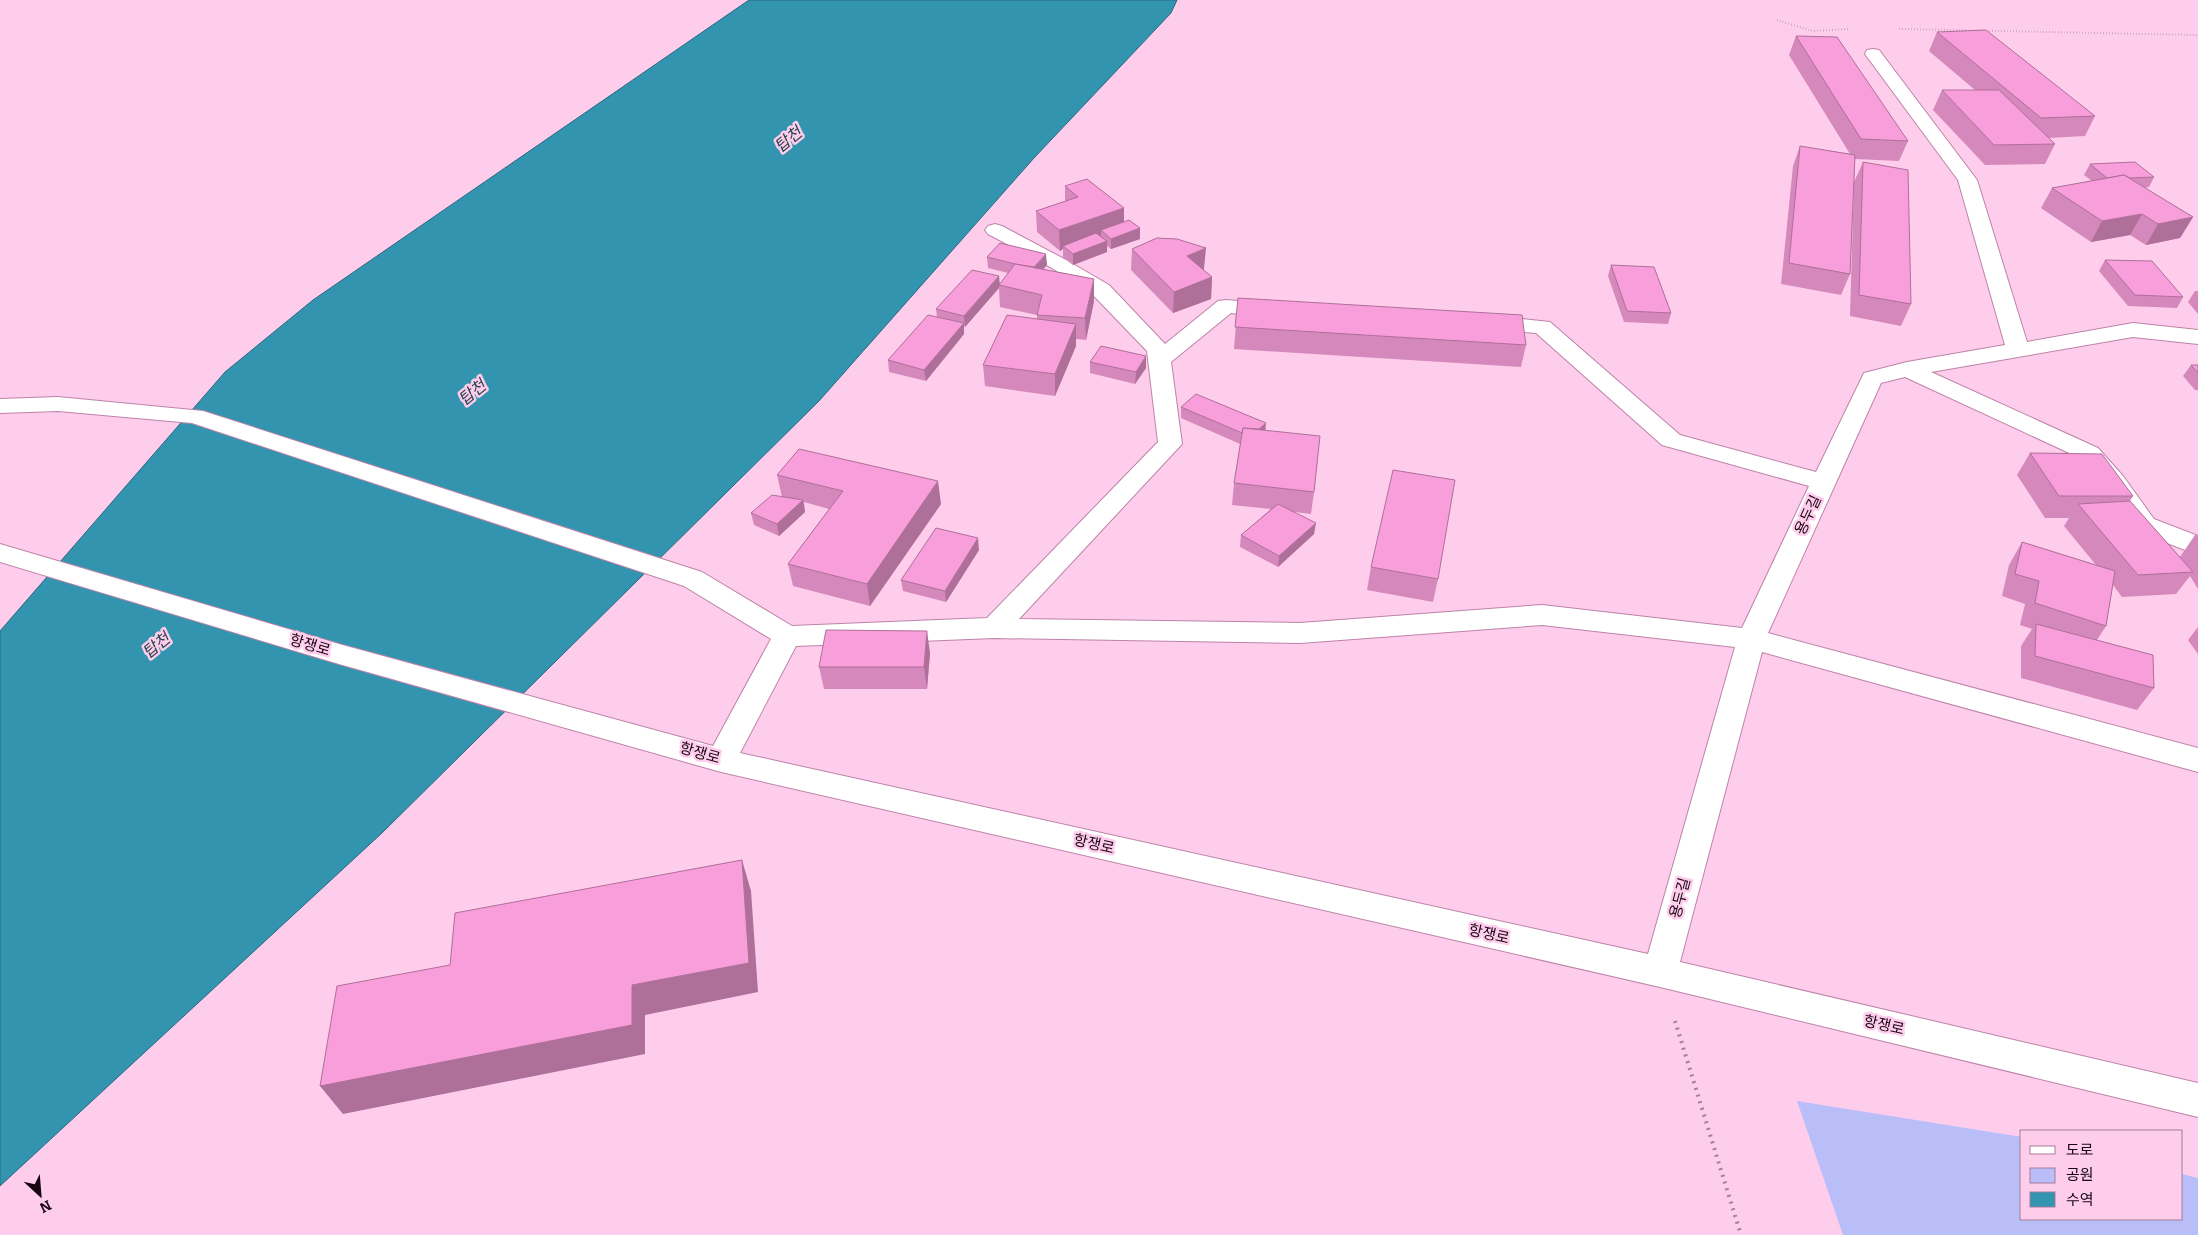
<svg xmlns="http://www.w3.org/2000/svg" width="2198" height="1235" viewBox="0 0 2198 1235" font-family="Bitter,'Noto Sans KR',serif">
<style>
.green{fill:#b9bef9}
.water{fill:#3394b0;stroke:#2b6981}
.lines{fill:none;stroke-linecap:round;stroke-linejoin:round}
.minor-casing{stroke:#bd83a8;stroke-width:2}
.path-far1{stroke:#a68098;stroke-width:2;stroke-dasharray:0.5 2.5;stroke-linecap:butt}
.path{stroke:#a68098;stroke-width:4;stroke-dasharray:2 5;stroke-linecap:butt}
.minor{fill:#fff;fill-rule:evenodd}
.wall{fill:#d588bb}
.shaded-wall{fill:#ae6f99}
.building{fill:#f89eda;stroke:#ae6f99}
.labels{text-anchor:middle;stroke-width:5;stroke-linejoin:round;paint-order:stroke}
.street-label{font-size:15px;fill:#180512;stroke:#ffcdec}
.water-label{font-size:16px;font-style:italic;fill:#27444d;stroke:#ffcdec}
</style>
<rect width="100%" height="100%" fill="#ffcdec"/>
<polygon class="green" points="1797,1101 2022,1137 2022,1219 2182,1219 2182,1174 2198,1178 2198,1235 1843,1235"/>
<polygon class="water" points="749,0 1177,0 1171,13 1034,158 819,401 383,832 0,1186 0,631 225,372 313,300"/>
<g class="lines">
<defs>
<path id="minor" d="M1873 49 1879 50 1977 180 2027 342 2133 323 2198 330V344L2133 337 1931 372 2098 448 2123 476 2154 519 2198 536V555L2136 531 2105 488 2080 458 1905 377 1881 383 1768 633 2198 748V772L1762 652 1680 962 2198 1083V1117L1660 987 721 772 339 664 0 562V544L339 644 713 746 771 639 684 586 192 423 58 411 0 413V399L58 397 203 411 702 572 792 626 987 618 1158 442 1147 351 1093 295 1052 268 988 234 985 230 988 226 995 224 1002 226 1066 260 1109 285 1165 344 1218 301 1226 300 1274 304 1282 306 1285 311 1282 316 1274 318 1231 313 1171 362 1182 444 1019 619 1300 623 1542 605 1742 628 1809 486 1662 445 1536 333 1486 329 1478 327 1475 322 1478 317 1486 315 1550 322 1680 435 1816 472 1864 373 1907 362 2005 345 1958 180 1865 54 1867 50ZM1542 625 1735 647 1648 954 740 753 796 646 994 638 1300 643Z"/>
</defs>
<use href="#minor" class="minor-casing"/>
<g class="path-far1">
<polyline points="1777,20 1813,31 1850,29"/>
<polyline points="1899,29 2198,35"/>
</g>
<polyline class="path" points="1675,1021 1741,1235"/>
<use href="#minor" class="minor"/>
</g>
<g class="wall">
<polygon points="1937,32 2095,116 2085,136 2048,138 2055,144 2045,164 1985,165 1933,110 1942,90 1975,90 1929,51"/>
<polygon points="1796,36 1908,141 1899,161 1855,159 1850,274 1841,295 1781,284 1793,166 1800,146 1850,154 1789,55"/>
<polygon points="1863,162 1911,304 1901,326 1850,316 1854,182"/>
<polygon points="2090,164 2154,177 2149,187 2145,188 2193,217 2180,238 2146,245 2130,235 2091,242 2041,208 2052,188 2092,181 2084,175"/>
<polygon points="1065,186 1124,208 1124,222 1140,239 1111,249 1107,246 1107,252 1073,265 1063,257 1063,249 1060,251 1037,232 1036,211 1065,201"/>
<polygon points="1132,249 1204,269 1203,269 1212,277 1211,299 1173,313 1131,270"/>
<polygon points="987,257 1047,265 1043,269 1094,279 1094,301 1086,340 1076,339 1076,346 1055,396 985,386 983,365 1037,319 1037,315 1000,307 999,288 965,327 964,326 964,334 926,381 889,372 888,360 937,317 936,309 1000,284 1008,273 988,268"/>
<polygon points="2105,260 2183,297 2177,308 2128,306 2099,271"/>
<polygon points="1611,265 1671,313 1668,324 1624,322 1608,276"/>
<polygon points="2195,291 2198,291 2198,314 2188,302"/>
<polygon points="1238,298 1526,345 1521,367 1234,349"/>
<polygon points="1146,356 1146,368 1135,384 1090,373 1090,362"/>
<polygon points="2191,365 2198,365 2198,390 2195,390 2183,376"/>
<polygon points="1181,407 1265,430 1314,492 1311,514 1295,512 1314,534 1278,567 1240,547 1241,535 1271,509 1232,505 1234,483 1240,444 1181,418"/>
<polygon points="2030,453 2133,496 2130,501 2180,557 2195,535 2198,535 2198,589 2190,576 2176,594 2122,597 2113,585 2106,626 2097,640 2154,688 2137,710 2021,678 2021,646 2032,629 2020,625 2025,604 2002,596 2009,565 2022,542 2096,565 2064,526 2069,518 2045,518 2017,475"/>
<polygon points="777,475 941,504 870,606 793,586 788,564 829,509 804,502 805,512 779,536 754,525 751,513 782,497"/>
<polygon points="979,550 946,602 903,591 901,580"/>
<polygon points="1371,567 1438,579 1433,602 1367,590"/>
<polygon points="2198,627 2198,654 2188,640"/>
<polygon points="930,653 927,689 824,689 819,667"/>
</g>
<g class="shaded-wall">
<polygon points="1124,208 1124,229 1101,230 1101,237 1063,246 1063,249 1060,251 1059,230"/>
<polygon points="2142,214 2130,235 2091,242 2102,221"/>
<polygon points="2193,217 2180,238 2146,245 2158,224"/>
<polygon points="1140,228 1140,239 1111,249 1111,239"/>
<polygon points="1107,241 1107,252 1073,265 1073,254"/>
<polygon points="1206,248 1204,269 1186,277 1187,256"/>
<polygon points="1046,254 1047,265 1034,280 1033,269"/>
<polygon points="999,276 1000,286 999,285 999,288 965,327 964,316"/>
<polygon points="1212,277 1211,299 1173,313 1174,292"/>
<polygon points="1094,279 1094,301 1086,340 1085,318"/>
<polygon points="964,323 964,334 926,381 924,370"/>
<polygon points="1076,324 1076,346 1055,396 1055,374"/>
<polygon points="1146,356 1146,368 1135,384 1136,372"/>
<polygon points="1266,423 1265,435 1251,436"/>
<polygon points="938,481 941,504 870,606 867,584"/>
<polygon points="803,500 805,512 779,536 777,524"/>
<polygon points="1316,523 1314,534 1278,567 1279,556"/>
<polygon points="978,538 979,550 946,602 945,591"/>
<polygon points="927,631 930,653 927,689 924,667"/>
<polygon points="742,860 751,891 758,992 645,1015 645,1054 343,1114 320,1086 632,985"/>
</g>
<g class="building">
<polygon points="1986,30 2095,116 2041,118 1937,32"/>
<polygon points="1796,36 1837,37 1908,141 1861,139"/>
<polygon points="1942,90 1999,90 2055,144 1994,145"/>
<polygon points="1800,146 1855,155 1850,274 1789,263"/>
<polygon points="1863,162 1908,170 1911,304 1859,295"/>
<polygon points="2135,162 2154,177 2130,178 2124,175 2107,178 2090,164"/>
<polygon points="2124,175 2193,217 2158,224 2142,214 2102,221 2052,188"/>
<polygon points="1087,179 1124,208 1059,230 1036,211 1078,197 1065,186"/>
<polygon points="1129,220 1140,228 1111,239 1101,230"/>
<polygon points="1096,233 1107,241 1073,254 1063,246"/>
<polygon points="1157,238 1177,239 1206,248 1187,256 1212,277 1174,292 1132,249"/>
<polygon points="1000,243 1046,254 1034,267 1015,264 987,257"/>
<polygon points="2105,260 2152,261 2183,297 2135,295"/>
<polygon points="1015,264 1094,279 1085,318 1037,315 1042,295 999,285"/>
<polygon points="1611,265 1654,267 1671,313 1627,311"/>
<polygon points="972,270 999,276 964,316 936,309"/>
<polygon points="1238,298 1522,315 1526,345 1235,327"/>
<polygon points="928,315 964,323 924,370 888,360"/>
<polygon points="1007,315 1076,324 1055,374 983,365"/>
<polygon points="1101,346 1146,356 1136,372 1090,362"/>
<polygon points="2191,365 2198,365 2198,373"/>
<polygon points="1196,394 1266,423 1259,429 1243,428 1242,433 1181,407"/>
<polygon points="1243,428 1320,436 1314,492 1234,483"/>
<polygon points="799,449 938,481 867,584 788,564 843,491 777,475"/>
<polygon points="2030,453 2102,454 2133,496 2059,496"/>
<polygon points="1393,470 1455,480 1438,579 1371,567"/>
<polygon points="772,495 803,500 777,524 751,513"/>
<polygon points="2130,501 2193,572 2138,575 2078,504"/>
<polygon points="1278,504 1316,523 1279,556 1241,535"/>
<polygon points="936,528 978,538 945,591 901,580"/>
<polygon points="2022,542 2115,571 2106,626 2035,603 2039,581 2015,574"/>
<polygon points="2036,624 2153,655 2154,688 2035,656"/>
<polygon points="826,630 927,631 924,667 819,667"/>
<polygon points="742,860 749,963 632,985 632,1025 320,1086 337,986 450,965 455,913"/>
</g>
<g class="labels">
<g class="street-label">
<text transform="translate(1808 515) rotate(-65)" y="5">용두길</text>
<text transform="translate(310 645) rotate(17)" y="5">항쟁로</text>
<text transform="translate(700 753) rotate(16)" y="5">항쟁로</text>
<text transform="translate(1094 844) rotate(13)" y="5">항쟁로</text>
<text transform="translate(1680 898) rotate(-75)" y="5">용두길</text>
<text transform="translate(1489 934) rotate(13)" y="5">항쟁로</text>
<text transform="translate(1884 1025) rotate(13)" y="5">항쟁로</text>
</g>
<g class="water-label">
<text transform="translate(788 139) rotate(-39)" y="6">탑천</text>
<text transform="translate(472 392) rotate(-39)" y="6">탑천</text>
<text transform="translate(156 645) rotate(-39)" y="6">탑천</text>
</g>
</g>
<rect x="2020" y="1130" width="162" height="90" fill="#ffcdec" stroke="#a37d95"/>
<rect x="2030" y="1146" width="25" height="8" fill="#ffffff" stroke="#a37d95"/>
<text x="2066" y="1155" font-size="15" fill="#180512">도로</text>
<rect x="2030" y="1168" width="25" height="15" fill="#b9bef9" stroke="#a37d95"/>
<text x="2066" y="1180" font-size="15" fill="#180512">공원</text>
<rect x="2030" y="1192" width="25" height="15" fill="#3394b0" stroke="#a37d95"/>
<text x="2066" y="1205" font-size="15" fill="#180512">수역</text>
<g transform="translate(40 1195) rotate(154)" stroke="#ffcdec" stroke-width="4" paint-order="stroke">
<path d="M0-4L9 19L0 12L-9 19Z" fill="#180512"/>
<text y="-8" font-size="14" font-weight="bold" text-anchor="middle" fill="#180512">N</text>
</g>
</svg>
